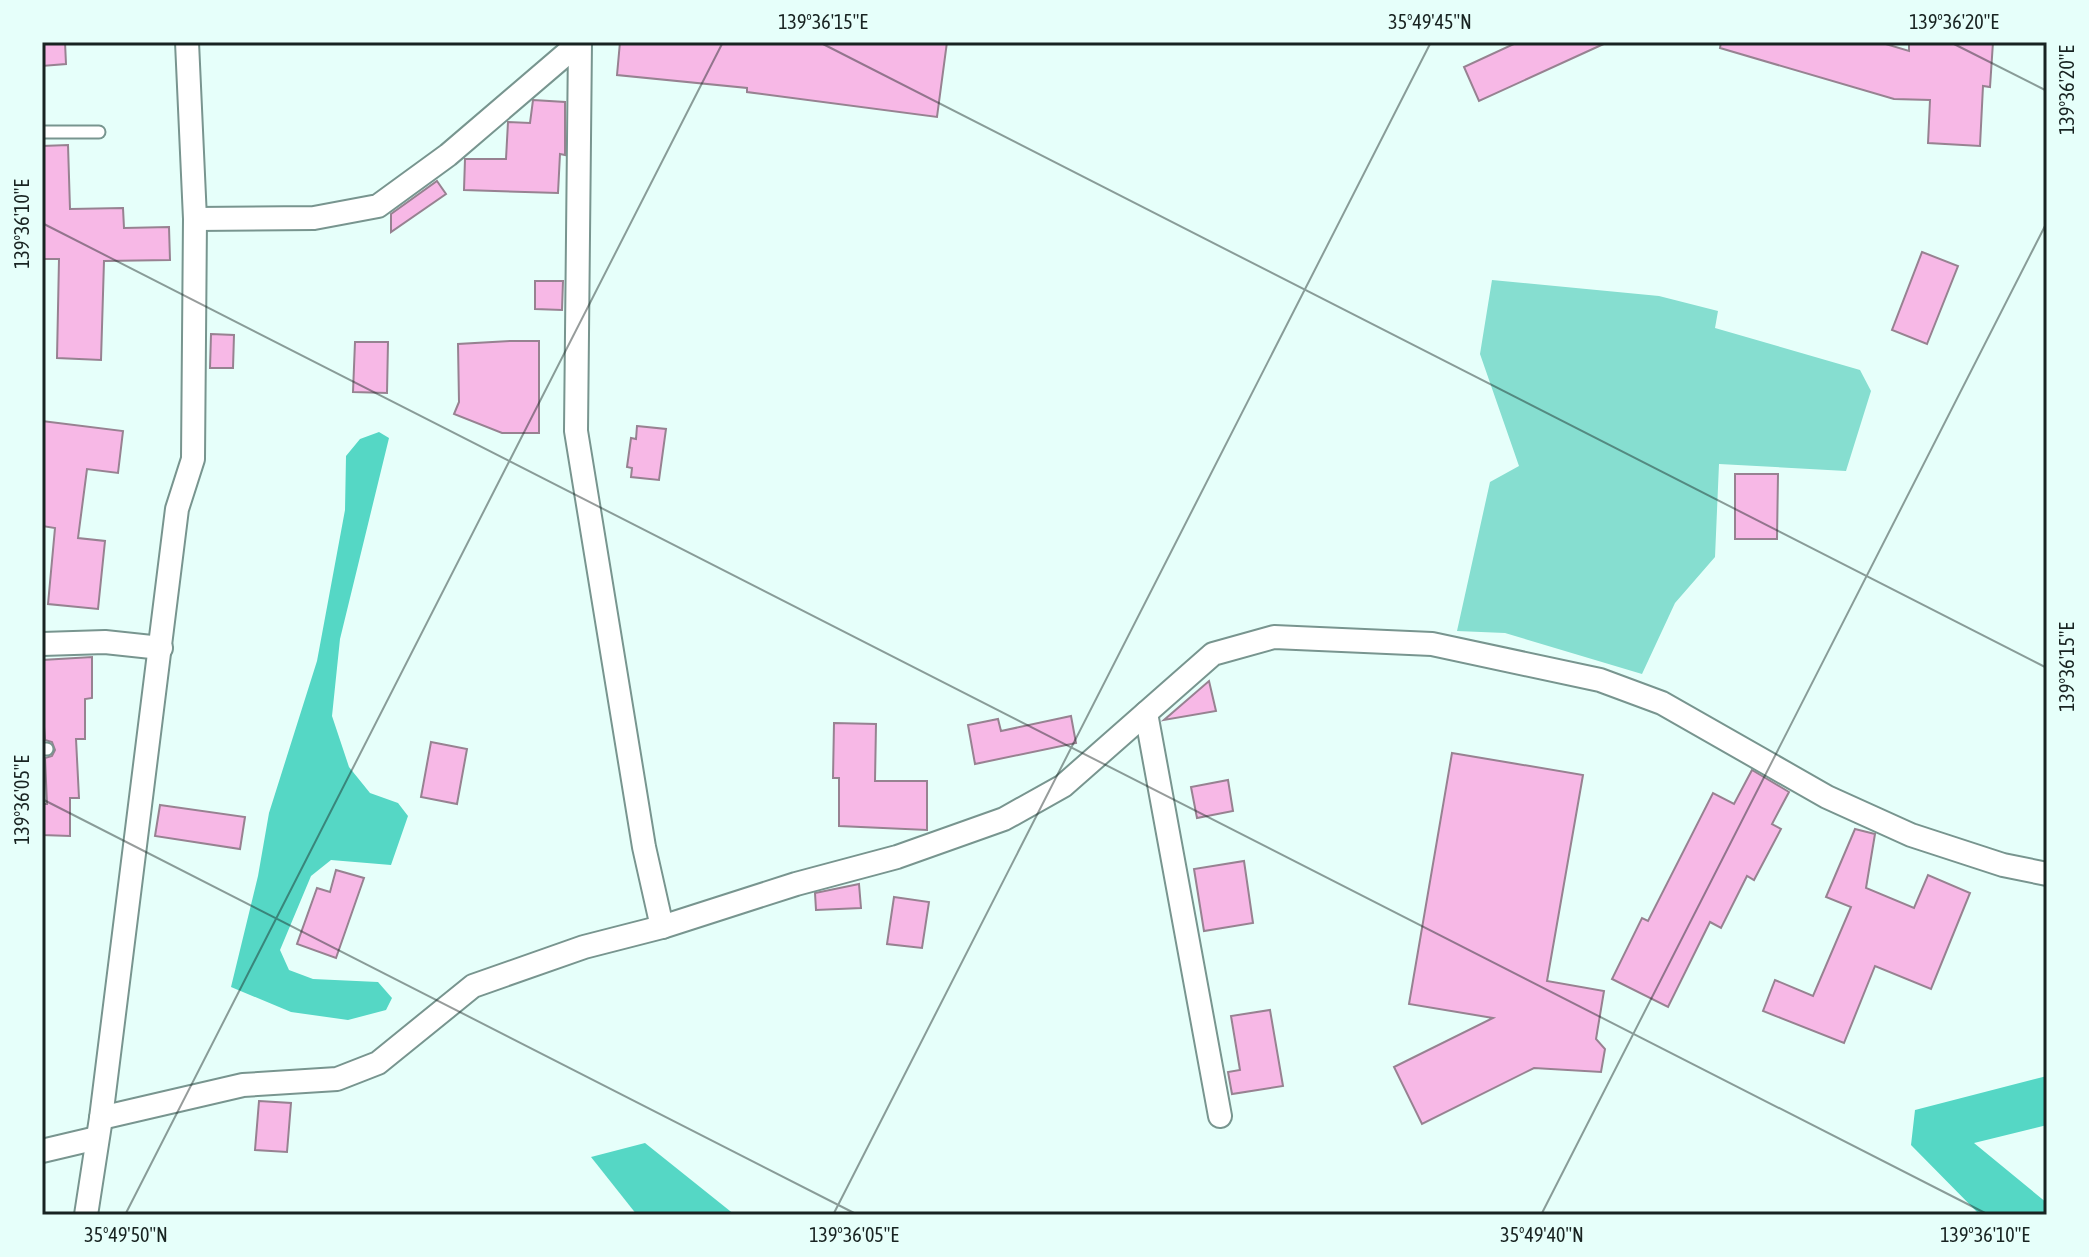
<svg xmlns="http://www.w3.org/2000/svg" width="2089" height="1257" viewBox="0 0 2089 1257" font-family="'Asap Condensed',sans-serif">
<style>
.green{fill:#86ded0}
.forest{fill:#55d7c5}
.building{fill:#f7b8e6;stroke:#978291;stroke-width:2}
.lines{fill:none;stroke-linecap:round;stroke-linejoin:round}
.service-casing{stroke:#78958f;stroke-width:15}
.minor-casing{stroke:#78958f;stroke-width:26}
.service{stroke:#fff;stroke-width:11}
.minor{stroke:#fff;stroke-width:22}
.ticks{fill:none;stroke:#182321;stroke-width:2;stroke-opacity:0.45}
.neatline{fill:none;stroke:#182321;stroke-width:3}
.ticks-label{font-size:20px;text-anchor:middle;fill:#182321}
</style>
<rect width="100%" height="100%" fill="#e6fffa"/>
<polygon class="green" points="1492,280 1659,296 1718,311 1715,328 1860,370 1871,391 1846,471 1719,464 1715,557 1675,603 1642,674 1505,633 1457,631 1490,482 1519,466 1480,354"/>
<g class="forest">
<polygon points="379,432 389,438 340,639 332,716 349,767 370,793 398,803 408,816 391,865 331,860 311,876 280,950 289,970 313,979 378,982 392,998 386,1010 348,1020 291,1012 231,987 258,876 269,813 317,661 345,510 346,456 360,439"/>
<polygon points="2047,1076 2047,1125 1974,1143 2047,1203 2047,1215 1980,1215 1911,1145 1915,1110"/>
<polygon points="645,1143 735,1215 637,1215 591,1157"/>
</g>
<g class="building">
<polygon points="42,42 65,42 66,64 42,66"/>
<polygon points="620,42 947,42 937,117 747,92 747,88 617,75"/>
<polygon points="1518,42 1608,42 1479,101 1464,67"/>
<polygon points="1721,42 1879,42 1909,51 1909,42 1993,42 1990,87 1983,86 1980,146 1928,143 1930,100 1894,99 1720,48"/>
<polygon points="533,100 565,102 565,155 560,154 558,193 464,190 465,159 506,159 508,122 530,123"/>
<polygon points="68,145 70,209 123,208 124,228 169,227 170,260 104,261 101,360 57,358 59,259 42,259 42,146"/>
<polygon points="437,181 446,194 391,232 391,214"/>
<polygon points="1922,252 1958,266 1927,344 1892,330"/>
<polygon points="535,281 563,281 562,310 535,309"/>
<polygon points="211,334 234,335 233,368 210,368"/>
<polygon points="510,341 539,341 539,433 502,433 454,414 459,402 458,344"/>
<polygon points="355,342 388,342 387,393 353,392"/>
<polygon points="42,421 123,431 118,473 87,469 78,538 105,541 98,609 48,604 55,528 42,526"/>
<polygon points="637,426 666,429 659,480 631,477 632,468 627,467 631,438 636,439"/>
<polygon points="1735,474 1778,474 1777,539 1735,539"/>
<polygon points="92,657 92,698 85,699 85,739 76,739 79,798 70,798 70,836 42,835 42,804 47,804 45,758 52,756 55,750 52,742 45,740 44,727 42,727 42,660"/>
<polygon points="1209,681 1216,711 1164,720"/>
<polygon points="1071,716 1076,743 975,764 968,725 998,719 1001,731"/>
<polygon points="834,723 876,724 875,781 927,781 927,830 839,826 839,778 833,778"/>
<polygon points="431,742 467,749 457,804 421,797"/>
<polygon points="1452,753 1583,775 1547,981 1604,991 1596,1039 1605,1049 1601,1072 1534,1068 1422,1124 1394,1067 1493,1018 1409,1004"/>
<polygon points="1752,770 1789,792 1772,824 1781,829 1754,880 1747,876 1721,928 1710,922 1668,1007 1612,979 1642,918 1648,921 1713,793 1734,804"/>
<polygon points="1228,780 1233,811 1197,818 1191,787"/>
<polygon points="160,805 245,817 240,849 155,836"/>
<polygon points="1855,829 1875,834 1866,888 1914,908 1928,875 1970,893 1931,989 1875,966 1844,1043 1763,1011 1775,980 1813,996 1851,907 1826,897"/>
<polygon points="1244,861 1253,923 1204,931 1194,869"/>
<polygon points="336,870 364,878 336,958 297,944 317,888 330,892"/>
<polygon points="859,884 861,908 816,910 815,893"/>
<polygon points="894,897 929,902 922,948 887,944"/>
<polygon points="1270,1010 1283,1086 1232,1094 1228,1072 1240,1070 1231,1016"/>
<polygon points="259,1101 291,1103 287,1152 255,1150"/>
</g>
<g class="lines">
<defs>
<g id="service">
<polyline points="42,132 99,132"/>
<polyline points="42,749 47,749"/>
</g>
<g id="minor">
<polyline points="580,42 576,431 644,847 662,927"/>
<polyline points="195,219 314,218 378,206 448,155 580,42"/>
<polyline points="42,644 105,642 161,648"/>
<polyline points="1146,713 1220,1116"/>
<polyline points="101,1118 243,1085 337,1079 378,1063 473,986 584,947 662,927 796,884 897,857 1004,819 1063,786 1213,654 1274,637 1432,644 1600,680 1662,703 1827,797 1911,835 2003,865 2047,874"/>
<polyline points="42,1151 97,1138"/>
<polyline points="86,1215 101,1118 177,509 193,459 195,219 187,42"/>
</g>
</defs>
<use href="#service" class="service-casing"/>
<use href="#minor" class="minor-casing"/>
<use href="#service" class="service"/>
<use href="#minor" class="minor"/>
</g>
<path class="ticks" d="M819 42 2047 668M1950 42 2047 91M42 223 1989 1215M42 799 858 1215M125 1215 723 42M833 1215 1431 42M1541 1215 2047 222"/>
<rect width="2089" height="1257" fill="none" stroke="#e6fffa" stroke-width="88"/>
<rect x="44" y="44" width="2001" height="1169" class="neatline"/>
<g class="ticks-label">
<text x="823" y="29">139°36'15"E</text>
<text x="1430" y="29">35°49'45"N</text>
<text x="1954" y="29">139°36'20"E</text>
<text transform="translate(2067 90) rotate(-90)" y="7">139°36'20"E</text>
<text transform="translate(22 224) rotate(-90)" y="7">139°36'10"E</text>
<text transform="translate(2067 667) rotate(-90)" y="7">139°36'15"E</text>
<text transform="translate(22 800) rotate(-90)" y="7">139°36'05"E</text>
<text x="126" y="1242">35°49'50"N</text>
<text x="854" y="1242">139°36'05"E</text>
<text x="1542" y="1242">35°49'40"N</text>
<text x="1985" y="1242">139°36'10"E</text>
</g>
</svg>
